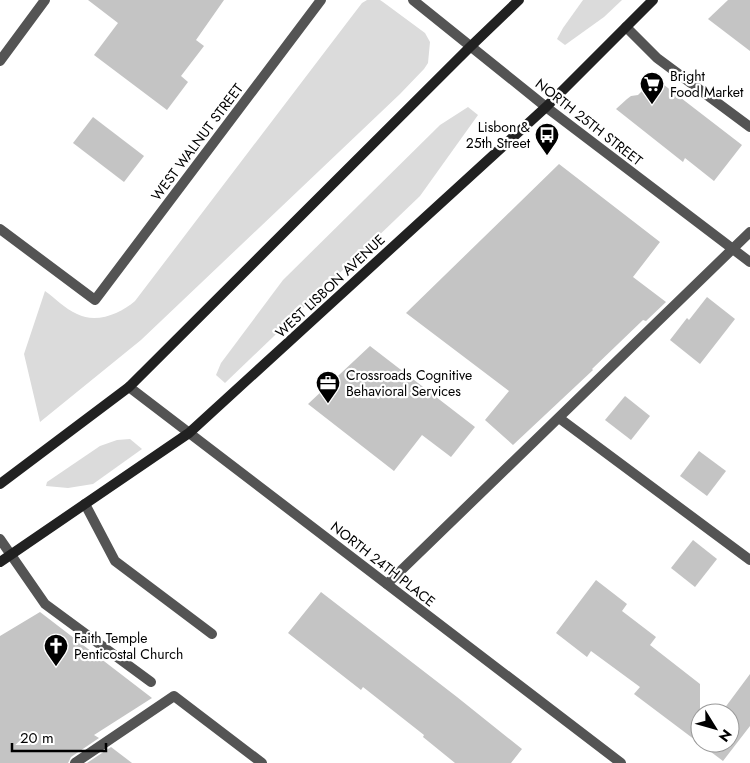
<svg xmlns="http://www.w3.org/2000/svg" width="750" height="763" viewBox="0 0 750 763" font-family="Jost,sans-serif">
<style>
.green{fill:#dbdbdb}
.building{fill:#c4c4c4}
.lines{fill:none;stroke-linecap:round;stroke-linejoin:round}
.service{stroke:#545454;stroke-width:10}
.minor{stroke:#545454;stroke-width:10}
.secondary{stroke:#212121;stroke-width:10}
.labels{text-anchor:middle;stroke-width:4.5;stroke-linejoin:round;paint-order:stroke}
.poi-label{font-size:14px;fill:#000;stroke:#fff;text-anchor:start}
.street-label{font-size:14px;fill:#000;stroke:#fff}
</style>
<rect width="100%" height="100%" fill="#fff"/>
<g class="green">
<path d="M367 0H380L383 2 425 33 430 42 428 63 424 69 400 94 141 340 40 422 24 354 45 291C55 298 65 309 77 314 96 324 120 314 135 301L349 20 362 3Z"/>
<polygon points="583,0 622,0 604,17 565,45 557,39 563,28"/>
<polygon points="468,107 478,115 420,196 225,383 216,375 221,363 283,280 440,125"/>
<polygon points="130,439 142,449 93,484 68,488 46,486 47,482 100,446 117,440"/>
</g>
<g class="building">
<polygon points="88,0 224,0 196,40 204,46 181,76 188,82 167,110 94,55 118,23"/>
<polygon points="728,0 750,0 750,51 708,19"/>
<polygon points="655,78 742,145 714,181 685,158 683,162 616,109 627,99 631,96 638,95"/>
<polygon points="93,117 144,156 124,182 73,143"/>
<polygon points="559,164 660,242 633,277 666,302 646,321 643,320 592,369 593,370 513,445 485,420 509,391 406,313"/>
<polygon points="707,297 735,319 700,364 670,340 687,318 689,320"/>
<polygon points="370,346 475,427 451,457 422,435 394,471 308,404"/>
<polygon points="625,396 650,416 631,440 605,420"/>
<polygon points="699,451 726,471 707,496 680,476"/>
<polygon points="693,540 717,559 695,587 671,568"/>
<polygon points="596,580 627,604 622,611 656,637 650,645 700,684 700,743 730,743 730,713 721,713 750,674 750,726 723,761 634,694 640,687 591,651 587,657 556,633"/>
<polygon points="321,592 457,697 522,749 511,763 455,763 423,737 424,735 363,687 361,690 288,633"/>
<polygon points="40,612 152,698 94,735 99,738 71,757 68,763 0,763 0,636"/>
<polygon points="111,747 132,763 87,763"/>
</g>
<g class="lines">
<g class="service">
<polyline points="626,27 657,58 750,127"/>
<polyline points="0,61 45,0"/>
<polyline points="559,418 750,560"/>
<polyline points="85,504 115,561 212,634"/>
<polyline points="0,539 45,604 151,682"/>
<polyline points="387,584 750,232"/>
<polyline points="75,763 174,696 262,763"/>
</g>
<g class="minor">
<polyline points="413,0 546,107 750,262"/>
<polyline points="0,229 95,300 321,0"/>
<polyline points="129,387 621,763"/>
</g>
<g class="secondary">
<polyline points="0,484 129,387 470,47 519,0"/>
<polyline points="0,562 189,433 546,107 653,0"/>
</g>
</g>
<defs>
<symbol id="supermarket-pin" viewBox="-11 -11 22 30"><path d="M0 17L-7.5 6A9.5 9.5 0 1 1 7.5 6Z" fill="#000" stroke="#fff"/><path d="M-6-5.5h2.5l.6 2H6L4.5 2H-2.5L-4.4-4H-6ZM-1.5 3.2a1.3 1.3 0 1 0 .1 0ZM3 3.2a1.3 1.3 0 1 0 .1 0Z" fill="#fff"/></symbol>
<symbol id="bus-pin" viewBox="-11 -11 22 30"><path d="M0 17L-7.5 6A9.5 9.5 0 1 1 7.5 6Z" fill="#000" stroke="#fff"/><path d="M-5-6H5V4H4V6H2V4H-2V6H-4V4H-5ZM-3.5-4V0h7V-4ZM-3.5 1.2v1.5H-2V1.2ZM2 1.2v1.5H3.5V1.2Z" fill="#fff"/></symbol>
<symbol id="office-pin" viewBox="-11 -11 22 30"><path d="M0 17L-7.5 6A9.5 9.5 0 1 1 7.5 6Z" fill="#000" stroke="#fff"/><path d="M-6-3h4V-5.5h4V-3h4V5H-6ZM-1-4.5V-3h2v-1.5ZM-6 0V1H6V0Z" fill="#fff"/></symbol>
<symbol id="church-pin" viewBox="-11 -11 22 30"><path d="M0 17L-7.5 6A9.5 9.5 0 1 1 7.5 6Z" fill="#000" stroke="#fff"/><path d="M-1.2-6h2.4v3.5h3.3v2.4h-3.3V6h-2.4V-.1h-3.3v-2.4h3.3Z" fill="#fff"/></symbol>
</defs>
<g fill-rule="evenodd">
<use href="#supermarket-pin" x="638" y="70" width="28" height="38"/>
<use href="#bus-pin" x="533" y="121" width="28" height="38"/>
<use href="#office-pin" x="314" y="369" width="28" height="38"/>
<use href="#church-pin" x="42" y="632" width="28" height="38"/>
</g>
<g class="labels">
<g class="poi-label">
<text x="670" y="81">Bright<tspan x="670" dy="16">Food Market</tspan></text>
<text x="530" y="132" text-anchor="end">Lisbon &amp;<tspan x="530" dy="16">25th Street</tspan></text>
<text x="346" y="380">Crossroads Cognitive<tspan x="346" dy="16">Behavioral Services</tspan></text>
<text x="74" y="643">Faith Temple<tspan x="74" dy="16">Penticostal Church</tspan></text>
</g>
<g class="street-label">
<text transform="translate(589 122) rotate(38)" y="5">NORTH 25TH STREET</text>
<text transform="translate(197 142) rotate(-53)" y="5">WEST WALNUT STREET</text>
<text transform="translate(330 286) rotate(-43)" y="5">WEST LISBON AVENUE</text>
<text transform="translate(383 564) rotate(38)" y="5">NORTH 24TH PLACE</text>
</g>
</g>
<g transform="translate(715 728) rotate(127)"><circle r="24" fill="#ffffff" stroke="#999999"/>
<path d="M0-4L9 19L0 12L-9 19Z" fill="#000000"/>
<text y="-8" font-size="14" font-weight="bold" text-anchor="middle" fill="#000000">N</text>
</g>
<path d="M12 743v8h94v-8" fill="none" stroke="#000000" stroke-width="2.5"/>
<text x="20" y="743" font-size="15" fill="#000000" stroke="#ffffff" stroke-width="4" paint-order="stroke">20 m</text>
</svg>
